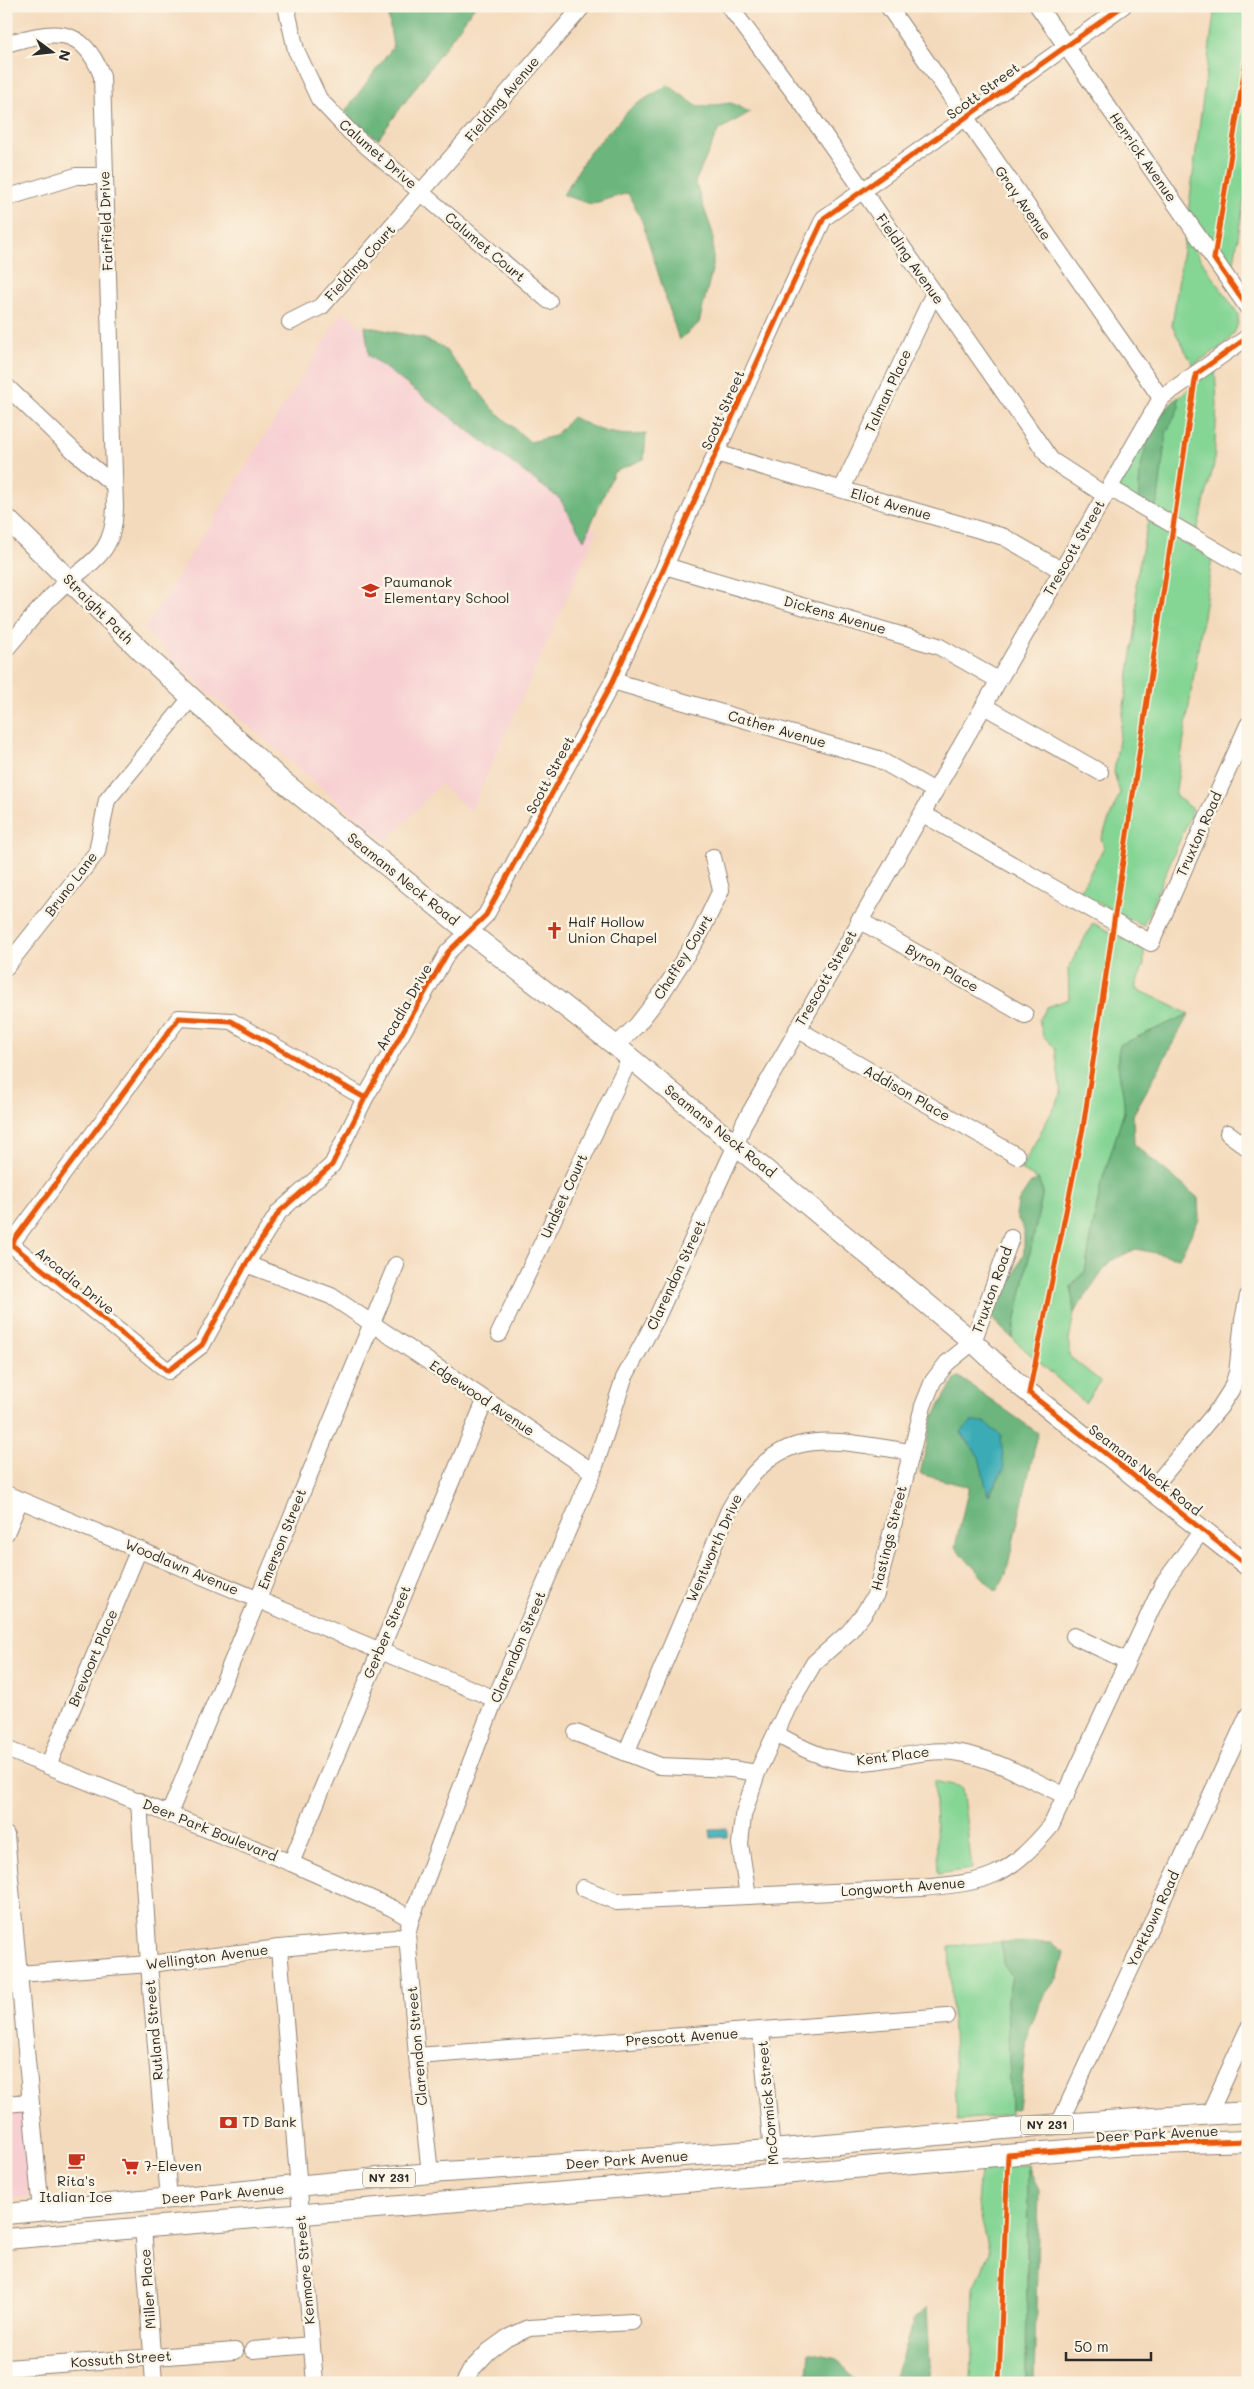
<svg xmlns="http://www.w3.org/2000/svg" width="1254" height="2389" viewBox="0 0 1254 2389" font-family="Mali,sans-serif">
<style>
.built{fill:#f7cfd2}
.green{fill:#85d595;stroke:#588060}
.forest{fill:#6cb67e;stroke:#4c7054;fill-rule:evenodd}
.water{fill:#3bacb6;stroke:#336c70}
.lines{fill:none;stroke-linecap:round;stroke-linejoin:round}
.minor-casing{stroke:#908274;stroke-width:18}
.major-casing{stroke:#908274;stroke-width:22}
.minor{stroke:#fff;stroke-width:16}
.major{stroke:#fff;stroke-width:20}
.cycleway-casing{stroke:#fcf5e5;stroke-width:8}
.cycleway{stroke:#e8590c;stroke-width:5}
.labels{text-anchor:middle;stroke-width:5;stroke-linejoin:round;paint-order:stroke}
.shield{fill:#fcf5e5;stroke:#6a6863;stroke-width:1}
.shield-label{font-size:12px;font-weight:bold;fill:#2b2b2b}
.street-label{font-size:14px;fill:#2b2b2b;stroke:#fcf5e5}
.poi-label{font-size:14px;fill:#2b2b2b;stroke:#fcf5e5;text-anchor:start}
</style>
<rect width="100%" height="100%" fill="#fcf5e5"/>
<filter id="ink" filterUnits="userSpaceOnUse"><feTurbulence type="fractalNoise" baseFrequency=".02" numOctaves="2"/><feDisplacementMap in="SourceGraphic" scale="10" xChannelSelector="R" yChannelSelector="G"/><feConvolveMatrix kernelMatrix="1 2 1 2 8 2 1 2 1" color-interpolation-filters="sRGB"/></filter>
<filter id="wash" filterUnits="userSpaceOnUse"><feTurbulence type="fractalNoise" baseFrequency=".0096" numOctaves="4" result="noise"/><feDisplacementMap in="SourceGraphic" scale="20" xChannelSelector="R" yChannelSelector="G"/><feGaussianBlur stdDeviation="1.12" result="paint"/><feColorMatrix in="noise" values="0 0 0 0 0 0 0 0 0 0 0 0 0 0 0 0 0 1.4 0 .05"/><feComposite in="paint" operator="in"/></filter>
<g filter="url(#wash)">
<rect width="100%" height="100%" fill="#f4dabc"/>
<g class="built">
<polygon points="343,311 597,531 471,811 440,784 386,842 200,685 144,630"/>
<polygon points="22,2111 29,2197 6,2199 6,2113"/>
</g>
<g class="green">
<polygon points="1215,6 1248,6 1248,175 1232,275 1188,213"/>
<path d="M1185 236 1238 314C1241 340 1212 352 1193 365L1172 326Z"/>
<polygon points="1215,367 1217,405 1214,464 1197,531 1115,488 1155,418"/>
<polygon points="1148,521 1212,559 1175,796 1193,809 1143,926 1079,893 1104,847 1101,839 1120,793 1114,772 1137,620 1136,580"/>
<path d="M1093 923 1144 950V964L1135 988 1189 1014 1120 1045C1113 1067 1126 1090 1124 1112L1101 1184 1085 1271 1071 1287 1074 1313 1069 1340V1356L1100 1381 1085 1403 1012 1338 1043 1191 1038 1179 1020 1170 1061 1095 1055 1048 1043 1036 1039 1020 1047 1007 1069 999 1068 969Z"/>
<polygon points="934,1781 962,1787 972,1869 938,1874"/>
<polygon points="1001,1942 1003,1963 1012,1976 1007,2000 1011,2115 957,2120 949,1946"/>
<polygon points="1028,2164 1026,2383 971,2383 974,2288 990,2253 977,2203 980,2172"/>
</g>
<g class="forest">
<polygon points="387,6 475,6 378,139 344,113 393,47"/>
<polygon points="668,85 698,107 731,103 750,112 718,131 695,182 713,234 713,266 699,323 679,340 642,221 628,193 591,204 563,195 589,153 632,107"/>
<path d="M365 326 422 338 443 347 493 409 530 442 555 436 572 417C599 431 615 437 646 434L644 459 614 472 584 540 560 499 369 356Z"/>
<path d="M1178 397 1179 407 1166 434 1158 500 1154 509 1139 501C1137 462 1149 424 1178 397Z"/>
<path d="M1189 1014 1133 1115 1134 1144 1198 1198 1199 1219 1179 1258 1136 1249 1110 1261 1074 1313 1071 1287 1085 1271 1101 1184 1124 1112C1126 1090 1113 1067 1120 1045Z"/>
<polygon points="1038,1179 1043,1191 1012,1338 995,1322 990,1312 999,1292 1016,1272 1024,1252 1024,1230 1016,1215 1018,1202 1030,1184"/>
<path d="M959 1377 1038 1433 1006 1574 996 1592 955 1547 969 1487 920 1474 933 1417 955 1379ZM961 1433 1004 1469 989 1495 979 1457Z"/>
<polygon points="1001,1942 1052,1943 1064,1952 1058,1977 1043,1997 1028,2029 1019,2108 1011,2110 1007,2000 1012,1976 1003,1963"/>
<polygon points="1028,2164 1039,2191 1034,2383 1026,2383"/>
<polygon points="927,2307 930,2363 926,2383 893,2383 914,2319"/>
<polygon points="809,2352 836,2358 854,2379 866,2383 806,2383"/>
</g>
<g class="water">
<polygon points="971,1422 984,1422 1001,1436 1004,1469 988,1495 979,1457 961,1432"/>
<polygon points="727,1828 727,1837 711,1838 710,1829"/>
</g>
</g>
<g filter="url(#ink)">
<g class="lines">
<defs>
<g id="minor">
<polyline points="286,6 296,50 319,99 351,133 549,301"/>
<polyline points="729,6 804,106 1051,460 1105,495"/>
<polyline points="888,6 1161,398"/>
<polyline points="1038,6 1248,308"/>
<path d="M6 44C51 31 82 23 102 76L115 507C114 559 87 562 54 594 37 610 22 631 6 649"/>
<polyline points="6,198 76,176 105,176"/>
<polyline points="290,322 322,306 583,6"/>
<polyline points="6,386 76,453 114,485"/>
<polyline points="716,453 1004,537 1061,570"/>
<polyline points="1110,488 1248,569"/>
<polyline points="842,489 934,293"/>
<polyline points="665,566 938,646 998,680"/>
<polyline points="613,681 878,759 935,791"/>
<polyline points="984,706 1100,772"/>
<polyline points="923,814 1151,943 1248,725"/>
<polyline points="859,920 1025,1015"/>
<polyline points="6,967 97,852 107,800 191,698"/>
<polyline points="797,1029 1017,1156"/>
<polyline points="616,1046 637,1025 662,993 700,934 721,890 713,857"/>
<polyline points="365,1098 231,1021 179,1018 11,1244 168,1371 202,1345 246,1264 279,1212 332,1165 365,1098 448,952 486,915 613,681 783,305 824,218 1123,6"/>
<polyline points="1228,1133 1248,1148"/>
<polyline points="246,1264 331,1296 593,1472"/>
<polyline points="499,1334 630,1058"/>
<polyline points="1151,1490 1220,1407 1231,1390 1237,1373 1243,1320 1248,1296"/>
<polyline points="6,1494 495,1699"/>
<polyline points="6,1533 20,1500"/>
<polyline points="1074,1636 1127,1661"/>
<polyline points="576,1733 660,1766 732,1769 757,1773"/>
<path d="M776 1734C800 1747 823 1760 851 1762 885 1764 918 1748 953 1752 992 1756 1031 1780 1066 1796"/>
<polyline points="6,1749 291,1863 392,1908 411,1919"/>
<path d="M626 1753 729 1510C777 1422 826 1439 910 1452"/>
<polyline points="48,1766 139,1549"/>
<polyline points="139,1801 149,1964 169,2199"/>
<polyline points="169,1814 396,1265"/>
<polyline points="6,1835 41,2211"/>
<polyline points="291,1863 485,1401"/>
<path d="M583 1888 617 1902 921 1888C987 1882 1006 1879 1051 1826L1163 1584 1203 1529"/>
<polyline points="748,1896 740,1844 743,1816 757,1773 788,1707 814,1663 849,1632 864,1613 876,1594 923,1406 933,1381 947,1363 973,1342 1011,1238"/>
<polyline points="279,1948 315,2383"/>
<polyline points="6,1975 149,1964 279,1948 396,1938 407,1934"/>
<polyline points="761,2031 774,2175"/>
<polyline points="417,2056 947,2016"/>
<polyline points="6,2104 29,2102"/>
<polyline points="1209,2114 1248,2029"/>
<polyline points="1059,2124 1248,1715"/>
<polyline points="430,2173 417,2056 407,1934 411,1919 495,1699 593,1472 624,1378 657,1317 736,1145 744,1123 1161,398 1248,337"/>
<polyline points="143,2226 154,2383"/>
<polyline points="253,2350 311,2345"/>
<polyline points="6,2368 235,2351"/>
<polyline points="464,2383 471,2370 489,2351 507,2338 529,2328 632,2322"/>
</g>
<g id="major">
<polyline points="6,518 144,654 281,780 470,933 616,1046 973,1342 1019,1385 1248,1566"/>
<polyline points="6,2214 430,2173 772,2150 1059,2124 1248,2112"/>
<polyline points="6,2239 1127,2145 1248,2141"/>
</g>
</defs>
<use href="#minor" class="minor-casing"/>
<use href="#major" class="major-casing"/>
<use href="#minor" class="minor"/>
<use href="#major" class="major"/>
<defs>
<g id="cycleway">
<polyline points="1248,48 1214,259 1248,308"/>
<polyline points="1248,337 1196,374 1083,1128 1029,1393 1248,1566"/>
<polyline points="365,1098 231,1021 179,1018 11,1244 168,1371 202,1345 246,1264 279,1212 332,1165 365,1098 448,952 486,915 613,681 783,305 824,218 1123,6"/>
<polyline points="999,2383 1008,2155 1127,2145 1248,2141"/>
</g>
</defs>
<use href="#cycleway" class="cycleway-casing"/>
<use href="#cycleway" class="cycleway"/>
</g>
</g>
<defs>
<symbol id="school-bare" viewBox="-9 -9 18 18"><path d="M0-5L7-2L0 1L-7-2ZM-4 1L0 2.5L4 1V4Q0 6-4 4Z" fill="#c8321e" stroke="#fcf5e5" stroke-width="2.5" paint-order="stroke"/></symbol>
<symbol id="church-bare" viewBox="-9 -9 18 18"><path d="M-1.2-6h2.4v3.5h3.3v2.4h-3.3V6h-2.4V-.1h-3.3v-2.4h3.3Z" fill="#c8321e" stroke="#fcf5e5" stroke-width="2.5" paint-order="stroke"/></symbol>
<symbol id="bank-bare" viewBox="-9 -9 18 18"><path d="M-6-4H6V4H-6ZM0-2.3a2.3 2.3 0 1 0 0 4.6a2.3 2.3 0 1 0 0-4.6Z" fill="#c8321e" stroke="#fcf5e5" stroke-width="2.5" paint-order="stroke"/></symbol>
<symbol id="cafe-bare" viewBox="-9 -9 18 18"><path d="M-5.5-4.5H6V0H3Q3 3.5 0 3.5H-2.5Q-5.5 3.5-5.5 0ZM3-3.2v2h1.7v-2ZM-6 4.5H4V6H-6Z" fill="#c8321e" stroke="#fcf5e5" stroke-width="2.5" paint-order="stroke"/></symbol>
<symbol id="supermarket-bare" viewBox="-9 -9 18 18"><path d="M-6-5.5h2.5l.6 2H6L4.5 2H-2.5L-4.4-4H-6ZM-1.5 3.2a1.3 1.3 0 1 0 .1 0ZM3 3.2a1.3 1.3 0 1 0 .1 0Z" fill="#c8321e" stroke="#fcf5e5" stroke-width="2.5" paint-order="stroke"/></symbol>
</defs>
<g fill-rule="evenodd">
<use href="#school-bare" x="358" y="578" width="25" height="25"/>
<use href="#church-bare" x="542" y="918" width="25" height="25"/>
<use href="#bank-bare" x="216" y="2110" width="25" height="25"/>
<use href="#cafe-bare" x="64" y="2148" width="25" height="25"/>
<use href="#supermarket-bare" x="118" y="2154" width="25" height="25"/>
</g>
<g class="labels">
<g class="shield">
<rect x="1021" y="2115.5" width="52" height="19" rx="4"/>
<rect x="363" y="2168.5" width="52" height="19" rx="4"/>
</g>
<g class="shield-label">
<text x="1047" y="2129">NY 231</text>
<text x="389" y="2182">NY 231</text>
</g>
<g class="street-label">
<text transform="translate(983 91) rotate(-36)" y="5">Scott Street</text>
<text transform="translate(502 99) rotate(-50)" y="5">Fielding Avenue</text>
<text transform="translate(378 154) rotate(41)" y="5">Calumet Drive</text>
<text transform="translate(1143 157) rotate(55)" y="5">Herrick Avenue</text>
<text transform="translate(1023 203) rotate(55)" y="5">Gray Avenue</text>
<text transform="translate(106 221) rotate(-92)" y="5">Fairfield Drive</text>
<text transform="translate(485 247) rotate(40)" y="5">Calumet Court</text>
<text transform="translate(910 259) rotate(55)" y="5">Fielding Avenue</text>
<text transform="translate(360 263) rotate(-48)" y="5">Fielding Court</text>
<text transform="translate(888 391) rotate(-65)" y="5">Talman Place</text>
<text transform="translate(723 410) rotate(-66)" y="5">Scott Street</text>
<text transform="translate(891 504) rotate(16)" y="5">Eliot Avenue</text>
<text transform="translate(1074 548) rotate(-60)" y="5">Trescott Street</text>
<text transform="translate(98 609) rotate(45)" y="5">Straight Path</text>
<text transform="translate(835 615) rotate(16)" y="5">Dickens Avenue</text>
<text transform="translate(777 729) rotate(16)" y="5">Cather Avenue</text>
<text transform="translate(550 775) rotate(-62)" y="5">Scott Street</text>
<text transform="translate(1199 834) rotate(-66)" y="5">Truxton Road</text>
<text transform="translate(403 879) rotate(39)" y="5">Seamans Neck Road</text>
<text transform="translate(71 884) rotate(-53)" y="5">Bruno Lane</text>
<text transform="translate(683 957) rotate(-58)" y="5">Chaffey Court</text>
<text transform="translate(942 968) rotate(30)" y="5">Byron Place</text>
<text transform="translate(826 978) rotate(-60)" y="5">Trescott Street</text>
<text transform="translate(404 1007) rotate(-60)" y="5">Arcadia Drive</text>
<text transform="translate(907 1093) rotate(30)" y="5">Addison Place</text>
<text transform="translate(720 1131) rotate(39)" y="5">Seamans Neck Road</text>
<text transform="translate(564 1196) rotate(-65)" y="5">Undset Court</text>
<text transform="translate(676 1275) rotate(-65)" y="5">Clarendon Street</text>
<text transform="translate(75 1281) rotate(39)" y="5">Arcadia Drive</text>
<text transform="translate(992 1290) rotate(-70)" y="5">Truxton Road</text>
<text transform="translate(482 1398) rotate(34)" y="5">Edgewood Avenue</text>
<text transform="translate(1145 1470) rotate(38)" y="5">Seamans Neck Road</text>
<text transform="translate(889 1538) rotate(-76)" y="5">Hastings Street</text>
<text transform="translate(282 1539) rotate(-68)" y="5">Emerson Street</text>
<text transform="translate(714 1548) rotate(-66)" y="5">Wentworth Drive</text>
<text transform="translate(182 1567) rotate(23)" y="5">Woodlawn Avenue</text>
<text transform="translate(387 1632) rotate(-67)" y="5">Gerber Street</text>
<text transform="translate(518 1647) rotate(-67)" y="5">Clarendon Street</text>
<text transform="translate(93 1658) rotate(-67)" y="5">Brevoort Place</text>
<text transform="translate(893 1756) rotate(-7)" y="5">Kent Place</text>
<text transform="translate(210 1830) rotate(22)" y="5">Deer Park Boulevard</text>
<text transform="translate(903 1887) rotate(-4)" y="5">Longworth Avenue</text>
<text transform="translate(1153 1919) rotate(-65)" y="5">Yorktown Road</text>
<text transform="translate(207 1957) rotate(-7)" y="5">Wellington Avenue</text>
<text transform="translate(154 2030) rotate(-95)" y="5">Rutland Street</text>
<text transform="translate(682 2037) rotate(-4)" y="5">Prescott Avenue</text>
<text transform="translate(417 2046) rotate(-95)" y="5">Clarendon Street</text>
<text transform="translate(768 2103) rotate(-95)" y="5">McCormick Street</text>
<text transform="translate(1157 2134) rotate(-3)" y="5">Deer Park Avenue</text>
<text transform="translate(627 2160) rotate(-4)" y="5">Deer Park Avenue</text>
<text transform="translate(223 2194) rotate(-5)" y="5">Deer Park Avenue</text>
<text transform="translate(305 2270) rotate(-95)" y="5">Kenmore Street</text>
<text transform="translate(148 2289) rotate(-94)" y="5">Miller Place</text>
<text transform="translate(121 2359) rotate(-4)" y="5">Kossuth Street</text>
</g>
<g class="poi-label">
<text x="384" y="587">Paumanok<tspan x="384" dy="16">Elementary School</tspan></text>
<text x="568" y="927">Half Hollow<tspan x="568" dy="16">Union Chapel</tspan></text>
<text x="242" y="2127">TD Bank</text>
<text x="144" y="2171">7-Eleven</text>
<text x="76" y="2186" text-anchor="middle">Rita's<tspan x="76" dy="16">Italian Ice</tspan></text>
</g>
</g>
<rect width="1254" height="2389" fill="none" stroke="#fcf5e5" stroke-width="25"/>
<g transform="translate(52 52) rotate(105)" stroke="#fcf5e5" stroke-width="4" paint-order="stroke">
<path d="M0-4L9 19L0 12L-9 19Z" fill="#2b2b2b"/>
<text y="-8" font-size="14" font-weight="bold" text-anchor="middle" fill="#2b2b2b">N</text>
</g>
<path d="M1066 2352v8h85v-8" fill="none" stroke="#2b2b2b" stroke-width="2.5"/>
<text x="1074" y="2352" font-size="15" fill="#2b2b2b" stroke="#fcf5e5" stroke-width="4" paint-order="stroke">50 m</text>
</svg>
